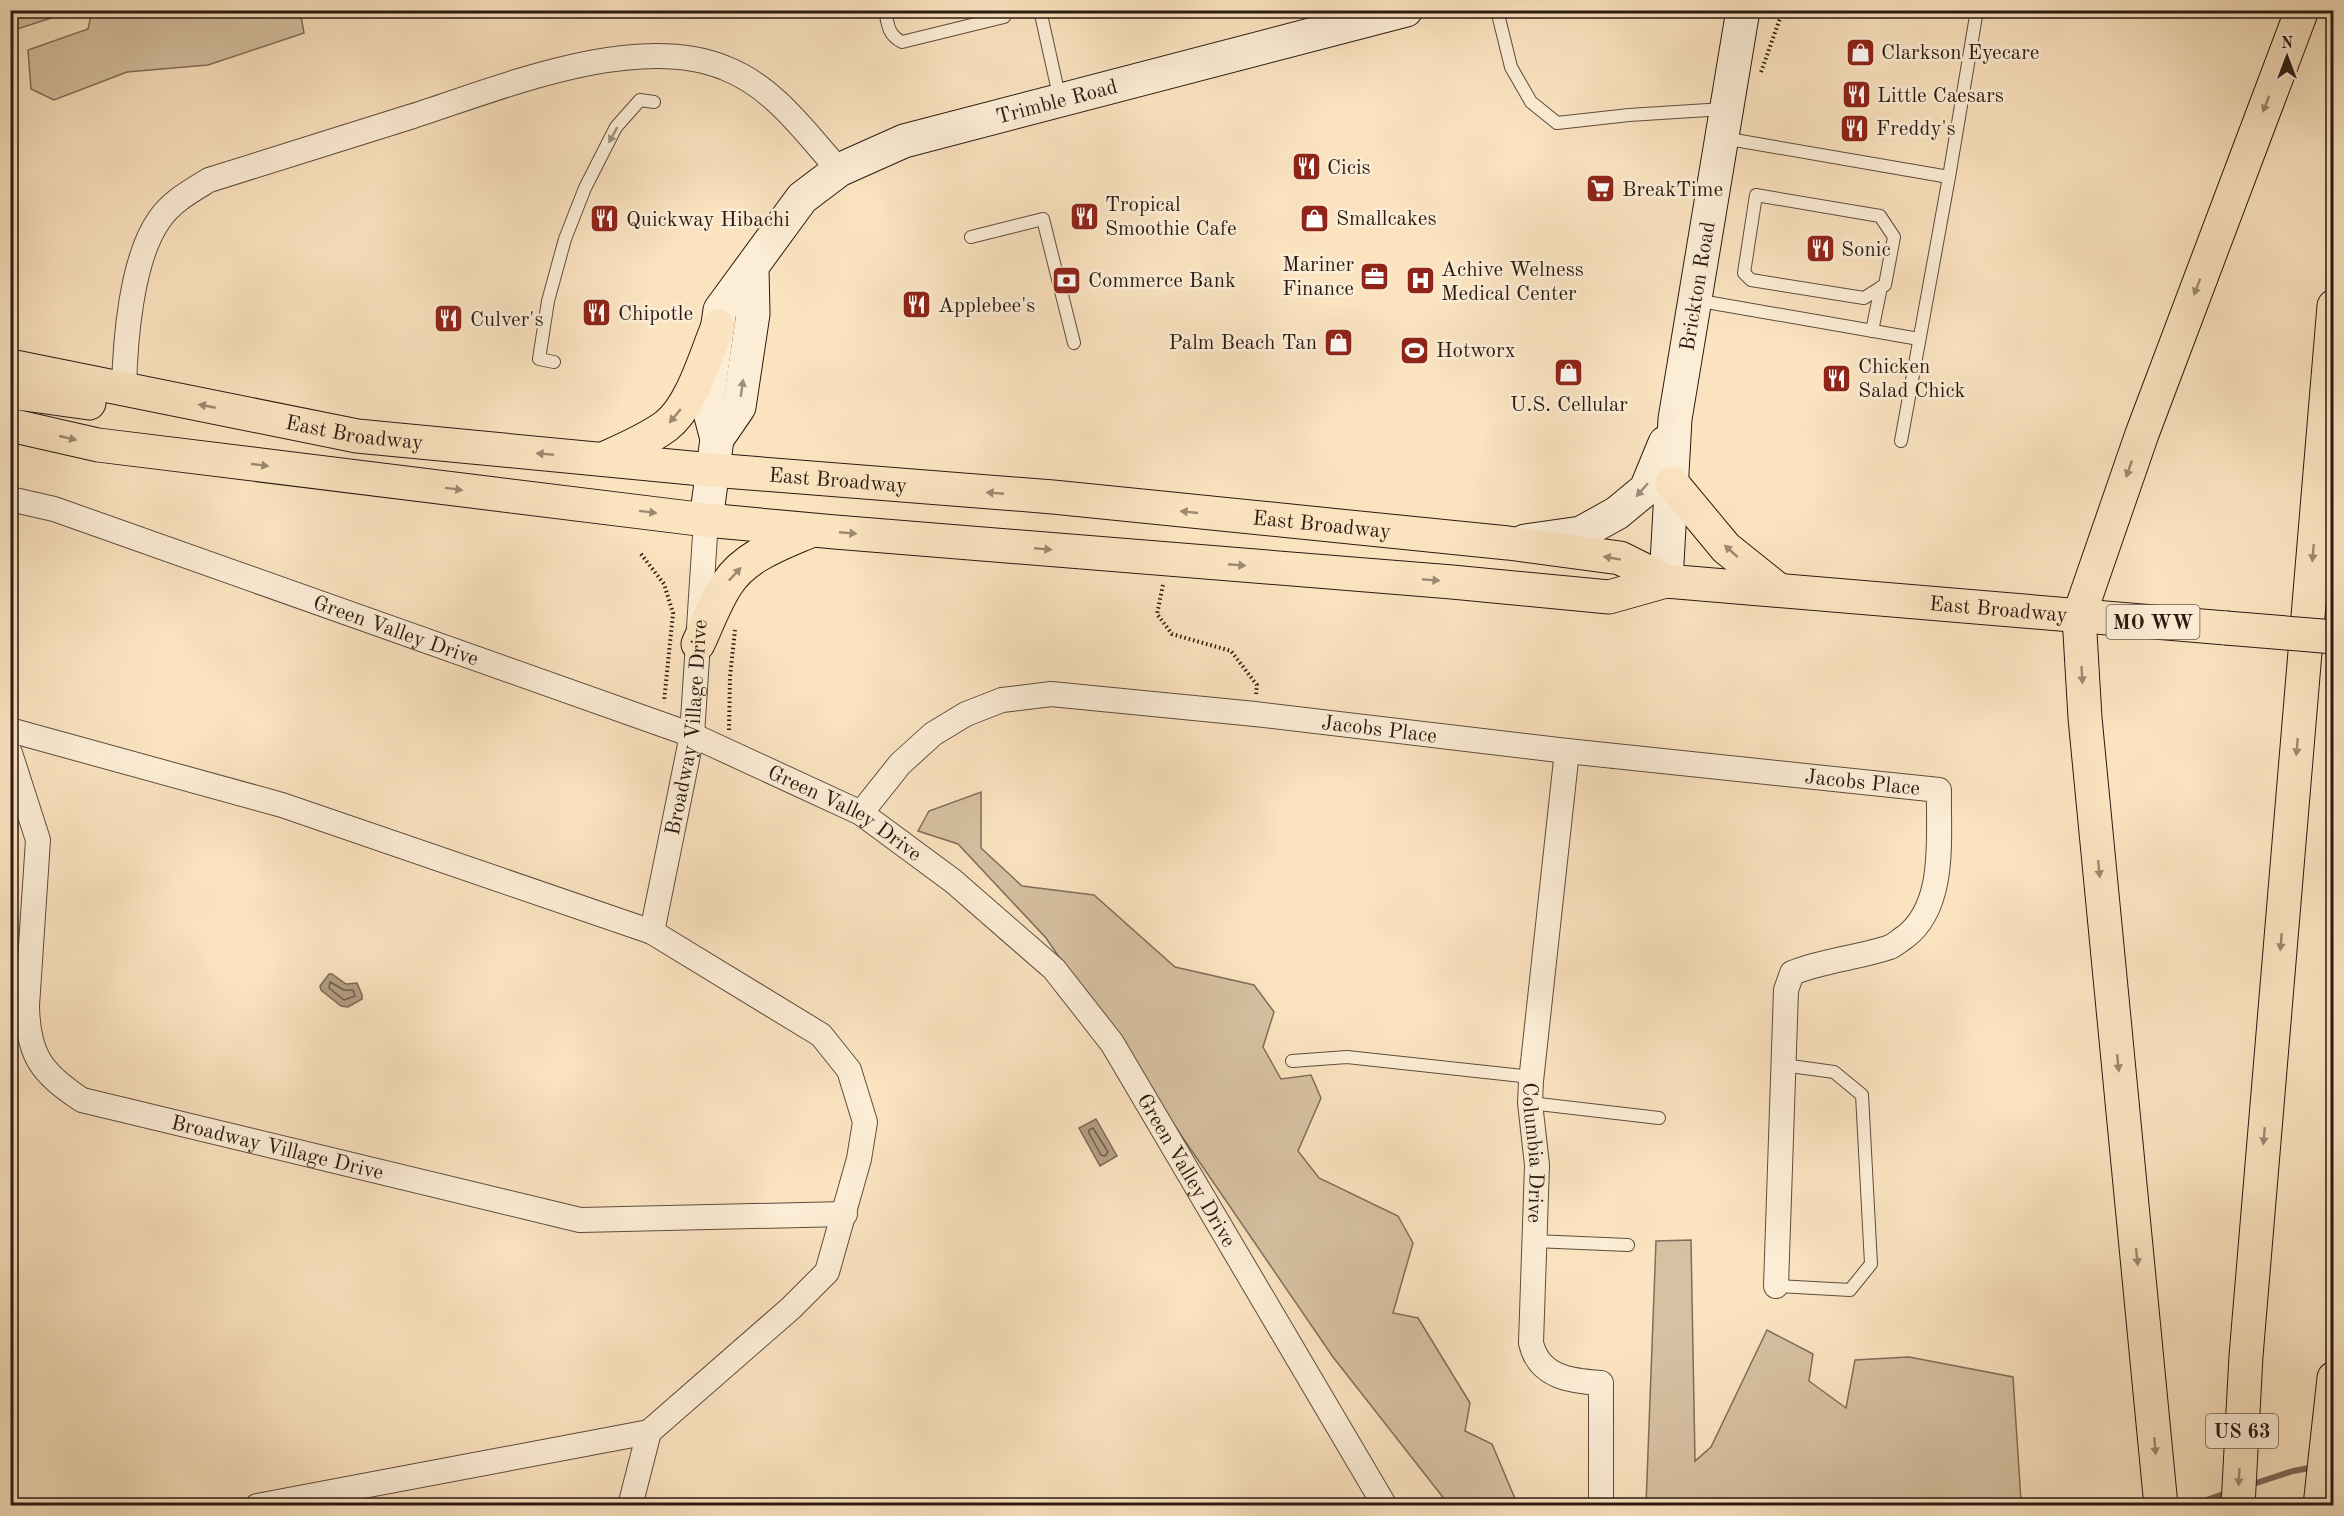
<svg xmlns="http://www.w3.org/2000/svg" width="2344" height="1516" viewBox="0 0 2344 1516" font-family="'Old Standard TT',serif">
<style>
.green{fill:#d7c1a2;stroke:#806d5a;stroke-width:1.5}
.water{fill:#b49e84;stroke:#7d6956;stroke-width:1.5}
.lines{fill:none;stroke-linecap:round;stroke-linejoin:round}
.shore{stroke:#6f5c4a;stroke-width:1.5}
.stream{stroke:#7d6956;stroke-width:6}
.lane-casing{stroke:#5e4c3d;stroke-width:14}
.street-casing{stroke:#5e4c3d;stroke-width:26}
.secondary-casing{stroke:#2a1911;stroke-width:35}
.primary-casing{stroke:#2a1911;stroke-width:35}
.highway-casing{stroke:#2a1911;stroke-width:35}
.path{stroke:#2a1911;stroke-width:4;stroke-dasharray:1.5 3;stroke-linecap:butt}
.lane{stroke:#fcedd6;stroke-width:12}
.street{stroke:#fcedd6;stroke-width:24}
.secondary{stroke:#fcedd6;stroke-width:33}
.primary{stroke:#fbe3c0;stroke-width:33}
.highway{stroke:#fbe3c0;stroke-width:33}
.primary-bridge-casing{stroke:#2a1911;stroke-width:35;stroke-linecap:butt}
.primary-bridge{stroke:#fbe3c0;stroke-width:33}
.oneway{fill:#9d8871}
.oneway2{fill:#9e8e7d}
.labels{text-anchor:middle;stroke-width:5;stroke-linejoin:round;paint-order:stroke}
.shield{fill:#fcedd6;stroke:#69594c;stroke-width:1.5}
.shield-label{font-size:20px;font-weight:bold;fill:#2a1911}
.poi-label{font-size:21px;fill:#2a1911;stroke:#fcedd6;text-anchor:start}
.street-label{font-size:21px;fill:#2a1911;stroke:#fcedd6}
</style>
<rect width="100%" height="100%" fill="#fbe3c0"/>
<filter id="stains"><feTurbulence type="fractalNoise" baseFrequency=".00333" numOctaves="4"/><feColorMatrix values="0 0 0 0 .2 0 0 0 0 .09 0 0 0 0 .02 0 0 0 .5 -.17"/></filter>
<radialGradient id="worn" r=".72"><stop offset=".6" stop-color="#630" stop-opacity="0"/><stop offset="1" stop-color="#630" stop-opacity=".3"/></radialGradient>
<g class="green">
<polygon points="11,10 73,10 73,11 11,31"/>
<polygon points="92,11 300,11 304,33 208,65 127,72 54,100 31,89 28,50 88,29"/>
<polygon points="981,792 981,848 1022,886 1094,895 1175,967 1254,985 1274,1012 1263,1047 1281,1079 1311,1075 1321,1098 1298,1151 1319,1178 1398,1216 1413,1243 1393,1313 1418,1318 1470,1403 1465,1431 1492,1444 1516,1501 1535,1505 1449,1505 1333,1357 1046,938 958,844 918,831 929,811"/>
<polygon points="1691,1240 1695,1461 1711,1447 1767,1330 1813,1354 1809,1381 1846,1408 1855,1360 1909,1357 2013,1377 2021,1501 2010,1506 1646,1505 1656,1241"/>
</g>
<g class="water">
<polygon points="329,974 332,974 346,984 357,983 362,995 362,999 348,1007 341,1006 321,990 320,986"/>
<polygon points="1096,1119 1117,1156 1100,1166 1079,1128"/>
</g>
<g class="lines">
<g class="shore">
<polygon points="330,982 344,990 353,990 355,996 344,1000 329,988"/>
<polygon points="1093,1128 1108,1152 1105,1156 1101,1155 1089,1133 1089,1130"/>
</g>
<g class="stream">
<polyline points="10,11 12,10"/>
<polyline points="2250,1485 2293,1471 2315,1467"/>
<polyline points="2190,1506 2229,1492"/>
</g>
<defs>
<g id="lane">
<path d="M885 10C888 25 888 35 902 42L1004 17 1008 10"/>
<polyline points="1040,10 1060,100"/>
<polyline points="1497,10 1511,67 1531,102 1557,123 1629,115 1724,109"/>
<polyline points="1128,11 1128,10"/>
<polyline points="1723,138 1949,177 1977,10"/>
<polygon points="1756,195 1880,216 1894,237 1885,285 1864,298 1751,280 1744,273"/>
<polyline points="971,237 1043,219 1074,343"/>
<polyline points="1695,300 1919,339"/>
<polyline points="1872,331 1881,287"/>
<polyline points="554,362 539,359 548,301 565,239 585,188 616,127 640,100 654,102"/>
<polyline points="1901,441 1949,177"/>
<polyline points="1292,1061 1347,1057 1532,1077"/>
<polyline points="1530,1103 1659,1118"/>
<polyline points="1534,1241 1628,1245"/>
<polyline points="1776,1286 1850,1290 1871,1264 1862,1095 1834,1072 1783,1065"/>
</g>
<g id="street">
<path d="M124 390C125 342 131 260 159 220 171 202 191 191 209 180 277 159 345 137 413 116 500 88 636 31 725 68 774 87 805 132 839 170"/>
<path id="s1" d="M10 499 54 509 692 735 861 813 953 881 1054 969 1112 1043 1385 1506"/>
<polyline points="10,730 282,805 652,932 821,1035 849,1070 865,1122 859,1159 827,1272 791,1308 649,1432 257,1506"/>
<path id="s2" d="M1567 751 1531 1081 1530 1103 1537 1165 1531 1343C1539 1377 1570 1381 1601 1383V1506"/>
<path id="s3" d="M10 753 38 840 27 1006C28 1055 41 1073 82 1100L580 1220 845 1214"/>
<path id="s4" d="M861 813 900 764 933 734 966 714 1002 700 1051 694 1255 714 1567 751 1939 790C1938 836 1947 905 1905 937 1900 940 1895 945 1890 947 1858 958 1823 960 1792 973L1786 990 1776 1286"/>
<path id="s5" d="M652 932 692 735 706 520"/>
<polyline points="630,1506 649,1432"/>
</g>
<g id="secondary">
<polyline points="717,439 739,407 753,314 752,268"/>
<path id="s6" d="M706 520 717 439 707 401 720 310 802 198 839 170 904 141 1406 10"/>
<polyline points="1525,541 1581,533 1617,513 1646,489 1665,443"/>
<path id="s7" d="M1666 581 1675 419 1743 10"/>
</g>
<g id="primary">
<path id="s8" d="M10 366 357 436 712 470 1053 497 1508 543 1620 558 1666 581"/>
<polyline points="10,392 89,403"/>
<path id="s9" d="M10 425 98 445 706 520 835 532 1452 582 1609 597 1666 581 2226 628"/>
<path d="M603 459C625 449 647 440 666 426 692 406 705 357 718 326"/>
<polyline points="1672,483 1726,548 1776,588"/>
<path d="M698 644C707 625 715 602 727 584 745 556 780 544 810 531"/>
</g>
<g id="highway">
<polyline points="2161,1506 2085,718 2079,616 2142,434 2302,10"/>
<polyline points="2238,1506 2246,1356 2334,306"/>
<polyline points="2320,1506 2334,1378"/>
</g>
</defs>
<use href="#lane" class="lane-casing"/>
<use href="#street" class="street-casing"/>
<use href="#secondary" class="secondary-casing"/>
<use href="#primary" class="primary-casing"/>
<use href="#highway" class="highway-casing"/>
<g class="path">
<polyline points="1761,72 1783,10"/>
<polyline points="641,554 664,584 673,613 664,702"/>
<polyline points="1163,585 1157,614 1172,634 1231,651 1257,685 1256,694"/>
<polyline points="729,730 730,677 735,630"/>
</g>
<use href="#lane" class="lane"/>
<use href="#street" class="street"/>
<use href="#secondary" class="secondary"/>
<use href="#primary" class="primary"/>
<use href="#highway" class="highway"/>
<defs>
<polyline id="primary-bridge" points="2226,628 2334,637"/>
</defs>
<use href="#primary-bridge" class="primary-bridge-casing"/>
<use href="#primary-bridge" class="primary-bridge"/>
</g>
<defs><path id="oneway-solid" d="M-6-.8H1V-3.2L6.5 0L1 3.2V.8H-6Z" transform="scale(1.5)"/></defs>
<g class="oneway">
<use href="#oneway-solid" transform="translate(2266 104) rotate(111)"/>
<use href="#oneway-solid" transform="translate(2197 287) rotate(111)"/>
<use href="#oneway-solid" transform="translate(207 406) rotate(-169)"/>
<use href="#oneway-solid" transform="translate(675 416) rotate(130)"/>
<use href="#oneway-solid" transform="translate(68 438) rotate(13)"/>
<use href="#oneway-solid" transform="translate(545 454) rotate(-175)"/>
<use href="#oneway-solid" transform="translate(260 465) rotate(7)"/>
<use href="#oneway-solid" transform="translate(2129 469) rotate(109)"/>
<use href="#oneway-solid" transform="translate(454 489) rotate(7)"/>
<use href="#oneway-solid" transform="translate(995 493) rotate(-175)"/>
<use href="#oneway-solid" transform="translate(648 512) rotate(7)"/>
<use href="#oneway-solid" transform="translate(1189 512) rotate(-174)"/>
<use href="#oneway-solid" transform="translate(848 533) rotate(5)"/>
<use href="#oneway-solid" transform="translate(1043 549) rotate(5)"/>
<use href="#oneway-solid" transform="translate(1731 551) rotate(-138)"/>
<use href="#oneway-solid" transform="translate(2313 553) rotate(95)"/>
<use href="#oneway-solid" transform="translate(1612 558) rotate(-170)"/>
<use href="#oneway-solid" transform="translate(1237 565) rotate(5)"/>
<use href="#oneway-solid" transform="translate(735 574) rotate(-47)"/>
<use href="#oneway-solid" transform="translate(1431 580) rotate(5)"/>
<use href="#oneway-solid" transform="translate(2082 675) rotate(87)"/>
<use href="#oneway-solid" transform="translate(2297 747) rotate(95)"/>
<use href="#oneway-solid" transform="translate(2099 869) rotate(84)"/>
<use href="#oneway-solid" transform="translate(2281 942) rotate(95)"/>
<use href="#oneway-solid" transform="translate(2118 1063) rotate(84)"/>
<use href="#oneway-solid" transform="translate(2264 1136) rotate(95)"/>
<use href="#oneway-solid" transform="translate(2137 1257) rotate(84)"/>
<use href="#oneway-solid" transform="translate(2155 1446) rotate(85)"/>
<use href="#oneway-solid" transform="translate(2239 1477) rotate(93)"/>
</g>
<g class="oneway2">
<use href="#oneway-solid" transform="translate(613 135) rotate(119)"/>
<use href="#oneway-solid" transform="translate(742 388) rotate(-82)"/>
<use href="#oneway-solid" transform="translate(1642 490) rotate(131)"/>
</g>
<defs>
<symbol id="shop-square" viewBox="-11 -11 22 22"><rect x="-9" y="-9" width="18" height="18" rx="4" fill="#8f2418" stroke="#fcedd6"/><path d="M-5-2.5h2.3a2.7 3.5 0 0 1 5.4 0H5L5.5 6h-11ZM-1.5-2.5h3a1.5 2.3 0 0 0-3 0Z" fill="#fff"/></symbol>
<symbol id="restaurant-square" viewBox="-11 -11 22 22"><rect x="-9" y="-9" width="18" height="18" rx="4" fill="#8f2418" stroke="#fcedd6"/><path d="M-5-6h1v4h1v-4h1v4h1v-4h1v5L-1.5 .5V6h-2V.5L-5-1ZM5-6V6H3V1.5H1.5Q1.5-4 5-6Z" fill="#fff"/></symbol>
<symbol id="supermarket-square" viewBox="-11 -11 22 22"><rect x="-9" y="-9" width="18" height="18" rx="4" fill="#8f2418" stroke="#fcedd6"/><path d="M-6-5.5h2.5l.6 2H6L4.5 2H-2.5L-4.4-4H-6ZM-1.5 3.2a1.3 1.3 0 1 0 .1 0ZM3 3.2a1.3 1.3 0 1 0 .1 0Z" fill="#fff"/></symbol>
<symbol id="office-square" viewBox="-11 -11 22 22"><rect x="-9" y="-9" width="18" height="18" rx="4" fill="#8f2418" stroke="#fcedd6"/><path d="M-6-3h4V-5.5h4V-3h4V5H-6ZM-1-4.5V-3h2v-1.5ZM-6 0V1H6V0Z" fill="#fff"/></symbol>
<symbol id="bank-square" viewBox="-11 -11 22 22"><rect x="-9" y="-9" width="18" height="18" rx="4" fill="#8f2418" stroke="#fcedd6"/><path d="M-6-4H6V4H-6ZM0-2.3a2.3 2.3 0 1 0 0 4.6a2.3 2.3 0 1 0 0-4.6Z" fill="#fff"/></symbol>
<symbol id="hospital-square" viewBox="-11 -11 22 22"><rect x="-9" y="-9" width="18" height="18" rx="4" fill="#8f2418" stroke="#fcedd6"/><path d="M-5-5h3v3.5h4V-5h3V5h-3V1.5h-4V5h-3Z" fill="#fff"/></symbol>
<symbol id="stadium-square" viewBox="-11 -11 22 22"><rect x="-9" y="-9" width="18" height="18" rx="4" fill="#8f2418" stroke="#fcedd6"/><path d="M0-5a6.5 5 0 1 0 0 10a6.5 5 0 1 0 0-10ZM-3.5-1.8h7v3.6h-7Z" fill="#fff"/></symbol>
</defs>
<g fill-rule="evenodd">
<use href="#shop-square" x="1844" y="36" width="33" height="33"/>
<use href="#restaurant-square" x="1840" y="78" width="33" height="33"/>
<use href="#restaurant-square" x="1838" y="112" width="33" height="33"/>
<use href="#restaurant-square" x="1290" y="150" width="33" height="33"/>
<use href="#supermarket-square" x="1584" y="172" width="33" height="33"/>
<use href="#restaurant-square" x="1068" y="200" width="33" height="33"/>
<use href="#shop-square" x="1298" y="202" width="33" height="33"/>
<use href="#restaurant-square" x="588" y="202" width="33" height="33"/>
<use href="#restaurant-square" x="1804" y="232" width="33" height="33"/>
<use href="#office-square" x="1358" y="260" width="33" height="33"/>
<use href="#bank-square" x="1050" y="264" width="33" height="33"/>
<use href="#hospital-square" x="1404" y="264" width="33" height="33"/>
<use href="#restaurant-square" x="900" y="288" width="33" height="33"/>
<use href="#restaurant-square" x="580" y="296" width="33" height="33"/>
<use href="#restaurant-square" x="432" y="302" width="33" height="33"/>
<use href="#shop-square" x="1322" y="326" width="33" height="33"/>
<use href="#stadium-square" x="1398" y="334" width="33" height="33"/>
<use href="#shop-square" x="1552" y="356" width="33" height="33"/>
<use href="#restaurant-square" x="1820" y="362" width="33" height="33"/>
</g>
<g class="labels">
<g class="shield">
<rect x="2106.5" y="605" width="93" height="34" rx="4.5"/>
<rect x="2206" y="1414" width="72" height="34" rx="4.5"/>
</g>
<g class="shield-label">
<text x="2153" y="629">MO WW</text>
<text x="2242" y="1438">US 63</text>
</g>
<g class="poi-label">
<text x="1881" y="59">Clarkson Eyecare</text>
<text x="1877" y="102">Little Caesars</text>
<text x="1876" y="135">Freddy's</text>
<text x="1327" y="174">Cicis</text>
<text x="1622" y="196">BreakTime</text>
<text x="1105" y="211">Tropical<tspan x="1105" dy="24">Smoothie Cafe</tspan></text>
<text x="1336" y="225">Smallcakes</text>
<text x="626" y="226">Quickway Hibachi</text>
<text x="1841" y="256">Sonic</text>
<text x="1354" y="271" text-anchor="end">Mariner<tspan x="1354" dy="24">Finance</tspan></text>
<text x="1441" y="276">Achive Welness<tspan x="1441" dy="24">Medical Center</tspan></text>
<text x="1088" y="287">Commerce Bank</text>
<text x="938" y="312">Applebee's</text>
<text x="618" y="320">Chipotle</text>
<text x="470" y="326">Culver's</text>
<text x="1317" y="349" text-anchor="end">Palm Beach Tan</text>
<text x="1436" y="357">Hotworx</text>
<text x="1858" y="373">Chicken<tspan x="1858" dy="24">Salad Chick</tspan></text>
<text x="1569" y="411" text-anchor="middle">U.S. Cellular</text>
</g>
<g class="street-label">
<text dy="7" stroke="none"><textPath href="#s6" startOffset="627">Trimble Road</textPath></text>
<text dy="7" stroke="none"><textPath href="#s7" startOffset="297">Brickton Road</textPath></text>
<text dy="7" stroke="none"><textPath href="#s8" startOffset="351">East Broadway</textPath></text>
<text dy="7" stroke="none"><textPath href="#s8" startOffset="837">East Broadway</textPath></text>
<text dy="7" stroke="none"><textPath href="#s8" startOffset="1323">East Broadway</textPath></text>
<text dy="7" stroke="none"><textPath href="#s9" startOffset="2002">East Broadway</textPath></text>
<text dy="7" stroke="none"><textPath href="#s1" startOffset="408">Green Valley Drive</textPath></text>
<text dy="7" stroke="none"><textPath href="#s5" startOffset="208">Broadway Village Drive</textPath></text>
<text dy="7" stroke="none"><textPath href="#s4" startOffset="564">Jacobs Place</textPath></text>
<text dy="7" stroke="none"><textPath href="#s4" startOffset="1050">Jacobs Place</textPath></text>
<text dy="7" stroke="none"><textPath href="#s1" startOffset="894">Green Valley Drive</textPath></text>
<text dy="7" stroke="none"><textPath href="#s3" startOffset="574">Broadway Village Drive</textPath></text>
<text dy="7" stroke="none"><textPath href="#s2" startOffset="404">Columbia Drive</textPath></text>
<text dy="7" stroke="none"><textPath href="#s1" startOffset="1398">Green Valley Drive</textPath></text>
</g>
</g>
<rect width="2344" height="1516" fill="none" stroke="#fbe3c0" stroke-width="36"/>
<rect x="12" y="12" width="2320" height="1492" fill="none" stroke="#2a1911" stroke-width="3"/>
<rect x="18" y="18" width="2308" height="1480" fill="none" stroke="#2a1911" stroke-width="1.5"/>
<g transform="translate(2287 57)" stroke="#fcedd6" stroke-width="4.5" paint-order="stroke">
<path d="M0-4.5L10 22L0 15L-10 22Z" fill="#2a1911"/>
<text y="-9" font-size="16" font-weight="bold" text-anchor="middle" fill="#2a1911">N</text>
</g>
<rect width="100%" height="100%" filter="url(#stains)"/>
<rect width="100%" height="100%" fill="url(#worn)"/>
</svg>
